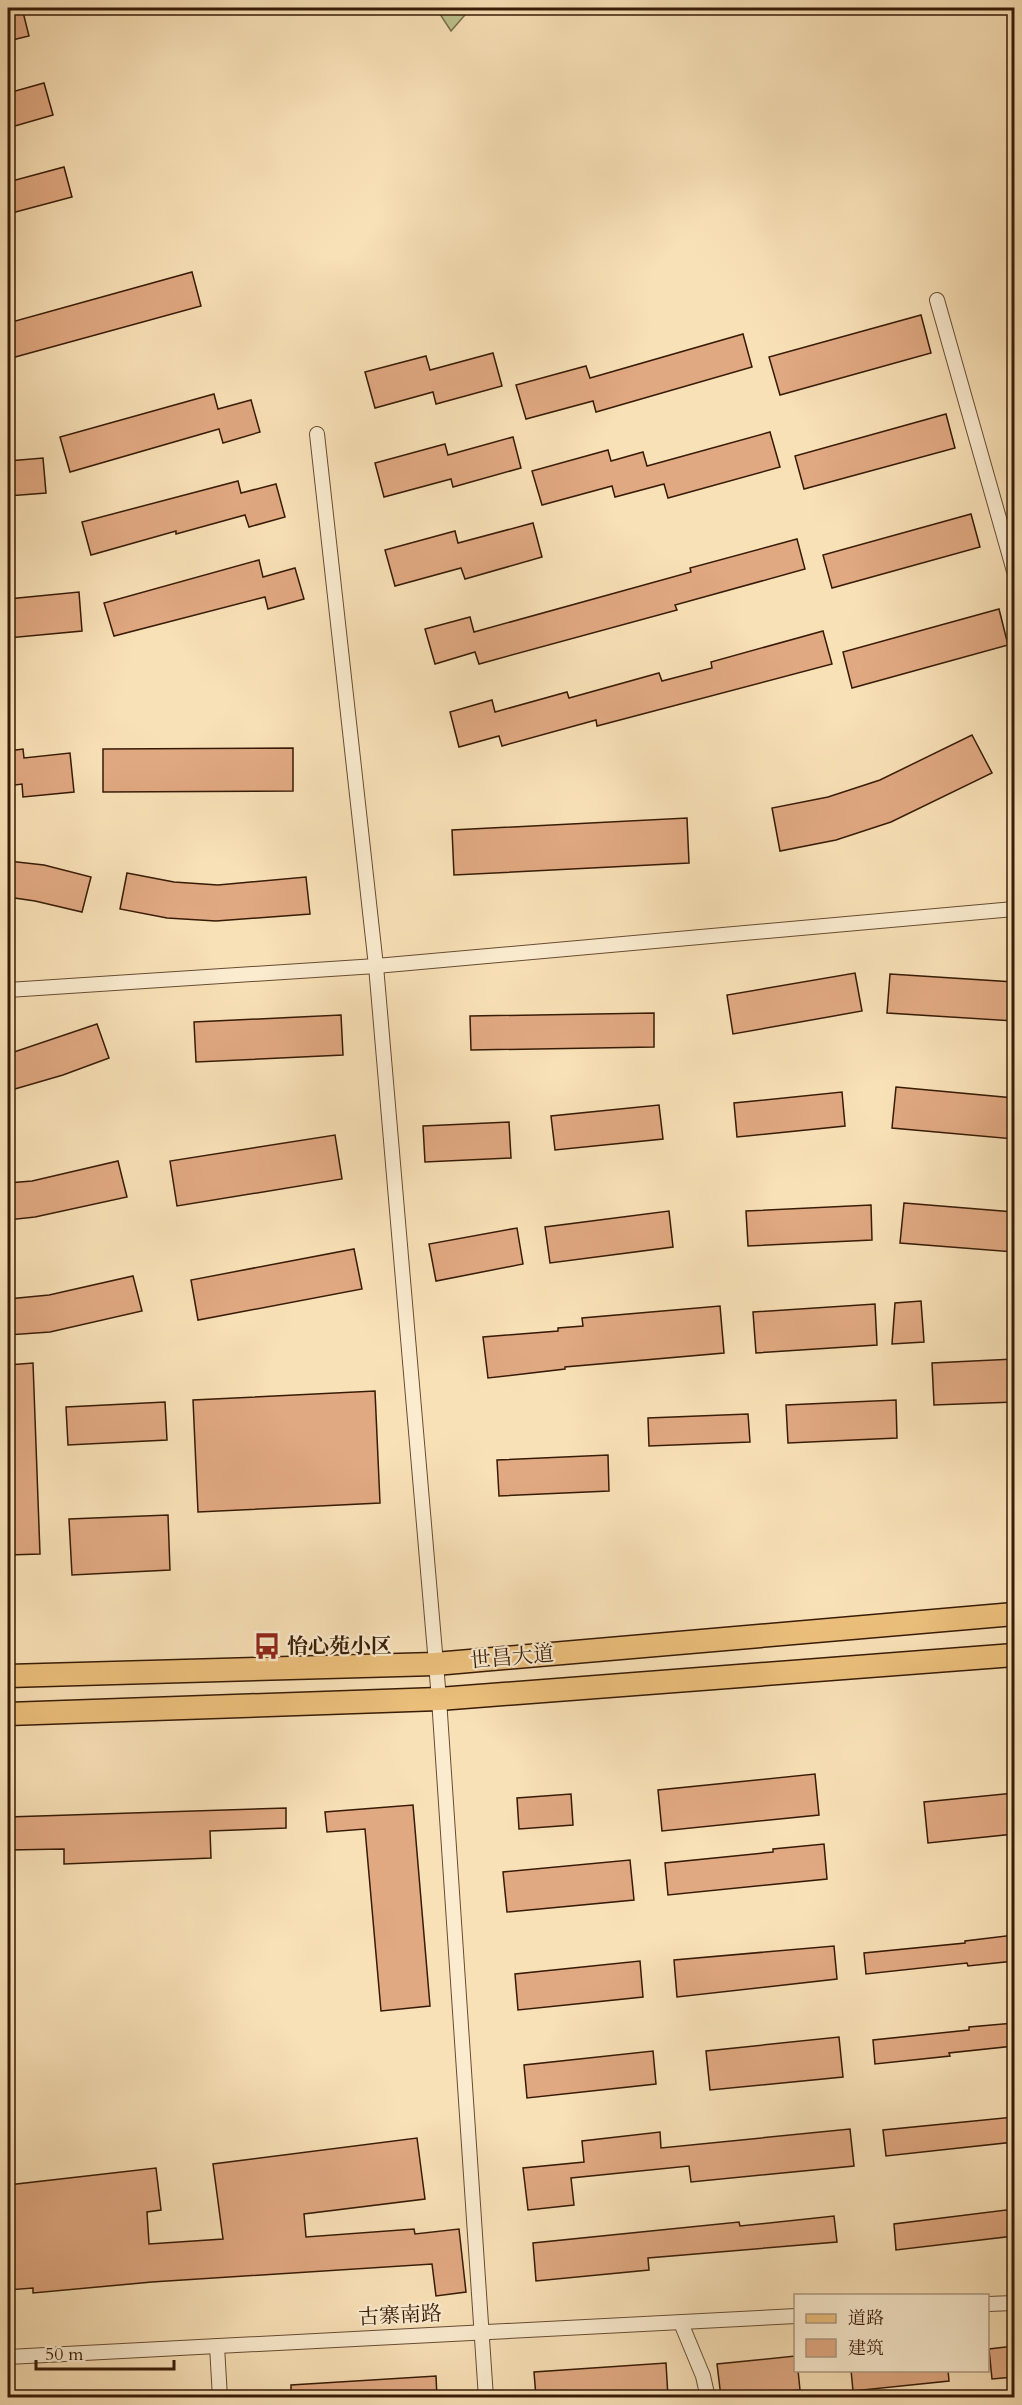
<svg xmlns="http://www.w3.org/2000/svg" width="1022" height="2405" viewBox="0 0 1022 2405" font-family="Cardo,'Noto Serif SC',serif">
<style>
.green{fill:#bdc38f;stroke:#7a6f4a;stroke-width:1.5}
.building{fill:#e1a982;stroke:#371b06;stroke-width:1.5}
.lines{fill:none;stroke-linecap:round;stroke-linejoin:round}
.minor-casing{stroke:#684c32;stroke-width:16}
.primary-casing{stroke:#371b06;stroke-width:25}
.minor{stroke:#fbecd0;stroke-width:14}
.primary{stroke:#ecc07c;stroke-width:22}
.labels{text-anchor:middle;stroke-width:4.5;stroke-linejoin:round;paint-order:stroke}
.poi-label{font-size:21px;font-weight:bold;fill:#371b06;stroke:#fbecd0;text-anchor:start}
.street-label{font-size:21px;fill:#371b06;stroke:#fbecd0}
</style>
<rect width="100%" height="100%" fill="#f9e1b7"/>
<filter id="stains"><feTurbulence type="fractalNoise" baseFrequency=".00333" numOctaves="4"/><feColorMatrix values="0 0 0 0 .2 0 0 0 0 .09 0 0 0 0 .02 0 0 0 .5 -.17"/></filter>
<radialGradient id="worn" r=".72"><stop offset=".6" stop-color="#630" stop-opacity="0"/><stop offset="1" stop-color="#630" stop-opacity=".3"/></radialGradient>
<polygon class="green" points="436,8 471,8 451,31"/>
<g class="building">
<polygon points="8,8 22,8 29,36 8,41"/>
<polygon points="44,83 53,115 8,128 8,93"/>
<polygon points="64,167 72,197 8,214 8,182"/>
<polygon points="192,272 201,306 8,359 8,323"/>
<polygon points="921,315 931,353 780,395 769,357"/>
<polygon points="743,334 752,367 596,412 593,401 526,419 516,385 586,366 590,378"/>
<polygon points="493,353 502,386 436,404 433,392 375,408 365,372 426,356 430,370"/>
<polygon points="214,394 218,409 251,400 260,432 223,443 219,429 70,472 60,437"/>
<polygon points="946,414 955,448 804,489 795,456"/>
<polygon points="770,432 780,467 668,498 664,484 615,497 612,486 542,505 532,471 608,450 611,461 643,452 647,466"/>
<polygon points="513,437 521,468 453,487 451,479 384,497 375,463 445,444 448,455"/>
<polygon points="43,458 46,493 8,496 8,461"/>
<polygon points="238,481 241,493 276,484 285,517 249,527 245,515 176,534 176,531 91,555 82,522"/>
<polygon points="971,514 980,547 832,588 823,555"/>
<polygon points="533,523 542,557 465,579 461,568 395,586 385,550 455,531 458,543"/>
<polygon points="797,539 805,569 675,605 677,610 479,664 475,652 435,664 425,629 470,617 474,632 691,572 690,568"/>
<polygon points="259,560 263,577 295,568 304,599 268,609 265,597 114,636 104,603"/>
<polygon points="79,592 82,631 8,638 8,599"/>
<polygon points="999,609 1008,645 852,688 843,652"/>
<polygon points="823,631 832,664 597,726 596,720 502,746 499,736 459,747 450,712 492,700 495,712 567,692 569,698 659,673 662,681 712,668 711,662"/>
<polygon points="972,735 992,773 891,822 836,840 780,851 772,808 828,797 880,780"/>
<polygon points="293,748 293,791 103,792 103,749"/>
<polygon points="23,749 24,758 70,753 74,792 23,797 22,784 8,786 8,751"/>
<polygon points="687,818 689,863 454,875 452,830"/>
<polygon points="8,861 44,865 91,877 82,912 35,901 8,897"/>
<polygon points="127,873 174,882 218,885 306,877 310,914 216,921 167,918 120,909"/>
<polygon points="855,973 862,1011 733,1034 727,995"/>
<polygon points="890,974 1014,982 1014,1021 887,1013"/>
<polygon points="654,1013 654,1047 471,1050 470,1016"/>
<polygon points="341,1015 343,1055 196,1062 194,1022"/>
<polygon points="97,1024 109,1058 63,1075 8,1091 8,1054"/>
<polygon points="896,1087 1014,1098 1014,1139 892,1128"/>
<polygon points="842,1092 845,1126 737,1137 734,1103"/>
<polygon points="659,1105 663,1139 555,1150 551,1116"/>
<polygon points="509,1122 511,1158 425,1162 423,1126"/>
<polygon points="335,1135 342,1179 177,1206 170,1161"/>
<polygon points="118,1161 127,1197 35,1217 8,1220 8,1183 32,1181"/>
<polygon points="904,1203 1014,1212 1014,1252 900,1243"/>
<polygon points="871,1205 872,1240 748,1246 746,1211"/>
<polygon points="669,1211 673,1247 550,1263 545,1227"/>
<polygon points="517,1228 523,1264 436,1281 429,1244"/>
<polygon points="354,1249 362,1289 198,1320 191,1280"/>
<polygon points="133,1276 142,1311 50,1332 8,1335 8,1299 49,1295"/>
<polygon points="921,1301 924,1342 892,1344 895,1303"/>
<polygon points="875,1304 877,1345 756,1353 753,1312"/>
<polygon points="720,1306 724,1353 565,1367 565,1369 488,1378 483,1337 558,1331 558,1328 583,1326 582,1318"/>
<polygon points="1014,1359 1014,1402 934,1405 932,1363"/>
<polygon points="33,1363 40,1554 8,1555 8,1365"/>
<polygon points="375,1391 380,1503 198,1512 193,1400"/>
<polygon points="896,1400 897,1438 788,1443 786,1405"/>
<polygon points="165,1402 167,1440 68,1445 66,1407"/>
<polygon points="748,1414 750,1442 649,1446 648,1418"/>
<polygon points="608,1455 609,1491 499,1496 497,1460"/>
<polygon points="168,1515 170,1570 72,1575 69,1519"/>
<polygon points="815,1774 819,1815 662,1831 658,1790"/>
<polygon points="1014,1793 1014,1834 928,1843 924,1802"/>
<polygon points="571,1794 573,1825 519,1829 517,1798"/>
<polygon points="413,1805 430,2006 381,2011 365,1829 327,1832 325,1812"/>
<polygon points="286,1808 286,1828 210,1831 211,1858 64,1864 64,1849 8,1850 8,1817"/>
<polygon points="824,1844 827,1879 668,1895 665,1863 773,1852 773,1849"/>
<polygon points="630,1860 634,1900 507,1912 503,1872"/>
<polygon points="1014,1935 1014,1961 968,1966 967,1963 866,1974 864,1953 965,1943 965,1941"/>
<polygon points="834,1946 837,1979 677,1997 674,1960"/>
<polygon points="640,1961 643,1997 518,2010 515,1974"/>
<polygon points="1014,2023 1014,2046 949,2053 950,2056 875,2064 873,2040 969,2030 969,2027"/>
<polygon points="839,2037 843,2077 710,2090 706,2051"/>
<polygon points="653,2051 656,2084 527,2098 524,2065"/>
<polygon points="1014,2117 1014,2142 886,2156 883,2130"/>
<polygon points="850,2129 854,2166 691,2182 689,2166 571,2178 574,2205 528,2210 523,2168 584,2162 582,2141 660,2132 661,2148"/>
<polygon points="417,2138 425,2199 304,2214 306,2237 414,2229 415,2234 459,2229 466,2292 436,2296 432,2264 152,2282 33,2293 33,2288 8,2290 8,2185 156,2168 161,2210 147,2212 149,2244 223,2239 213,2164"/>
<polygon points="1014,2209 1014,2236 896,2250 894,2224"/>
<polygon points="834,2216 837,2242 648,2258 649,2270 536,2281 533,2243 739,2222 740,2226"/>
<polygon points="1014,2346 1014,2377 992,2379 989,2349"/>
<polygon points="795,2356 795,2370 798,2370 800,2390 721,2397 717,2364"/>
<polygon points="666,2363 668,2397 536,2397 534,2372"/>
<polygon points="851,2370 948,2370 949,2381 853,2391"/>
<polygon points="436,2376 437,2397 291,2397 291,2385"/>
</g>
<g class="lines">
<defs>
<g id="minor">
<polyline points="937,300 1014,571"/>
<polyline points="317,434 376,966 439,1699 486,2398"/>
<polyline points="8,990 376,966 1014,909"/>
<polyline points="988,2304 1014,2303"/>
<polyline points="681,2323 703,2376 708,2398"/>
<polyline points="217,2346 220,2398"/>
<polyline points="8,2357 796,2316"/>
</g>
<g id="primary">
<polyline points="8,1676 435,1664 1014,1614"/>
<polyline points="8,1714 439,1699 1014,1655"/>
</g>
</defs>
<use href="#minor" class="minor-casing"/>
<use href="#primary" class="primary-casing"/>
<use href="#minor" class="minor"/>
<use href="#primary" class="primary"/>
</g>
<defs>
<symbol id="bus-bare" viewBox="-9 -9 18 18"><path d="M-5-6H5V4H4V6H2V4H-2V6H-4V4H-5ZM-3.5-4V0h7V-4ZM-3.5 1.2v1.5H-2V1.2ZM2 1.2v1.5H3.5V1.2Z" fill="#8f2418" stroke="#fbecd0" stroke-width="2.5" paint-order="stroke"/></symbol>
</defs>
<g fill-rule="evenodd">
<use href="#bus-bare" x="248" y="1627" width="38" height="38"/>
</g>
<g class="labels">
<g class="poi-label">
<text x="287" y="1653">怡心苑小区</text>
</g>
<g class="street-label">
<text transform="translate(512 1657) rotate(-5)" y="7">世昌大道</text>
<text transform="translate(400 2315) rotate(-3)" y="7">古寨南路</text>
</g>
</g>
<rect width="1022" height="2405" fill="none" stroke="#f9e1b7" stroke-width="30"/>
<rect x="9" y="9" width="1004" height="2387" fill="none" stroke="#371b06" stroke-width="3"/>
<rect x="15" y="15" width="992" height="2375" fill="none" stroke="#371b06" stroke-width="1.5"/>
<rect x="794" y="2294" width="195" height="78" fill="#fbecd0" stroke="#ad987f" stroke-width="1.5"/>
<rect x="806" y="2314" width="30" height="9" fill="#ecc07c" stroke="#ad987f" stroke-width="1.5"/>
<text x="848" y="2324" font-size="18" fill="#371b06">道路</text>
<rect x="806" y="2339" width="30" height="18" fill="#e1a982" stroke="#ad987f" stroke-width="1.5"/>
<text x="848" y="2354" font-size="18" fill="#371b06">建筑</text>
<path d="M36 2360v9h138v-9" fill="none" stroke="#371b06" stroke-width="3"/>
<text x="45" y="2360" font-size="18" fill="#371b06" stroke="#fbecd0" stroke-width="4.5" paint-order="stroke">50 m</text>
<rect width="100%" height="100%" filter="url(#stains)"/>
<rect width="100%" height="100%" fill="url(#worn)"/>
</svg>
